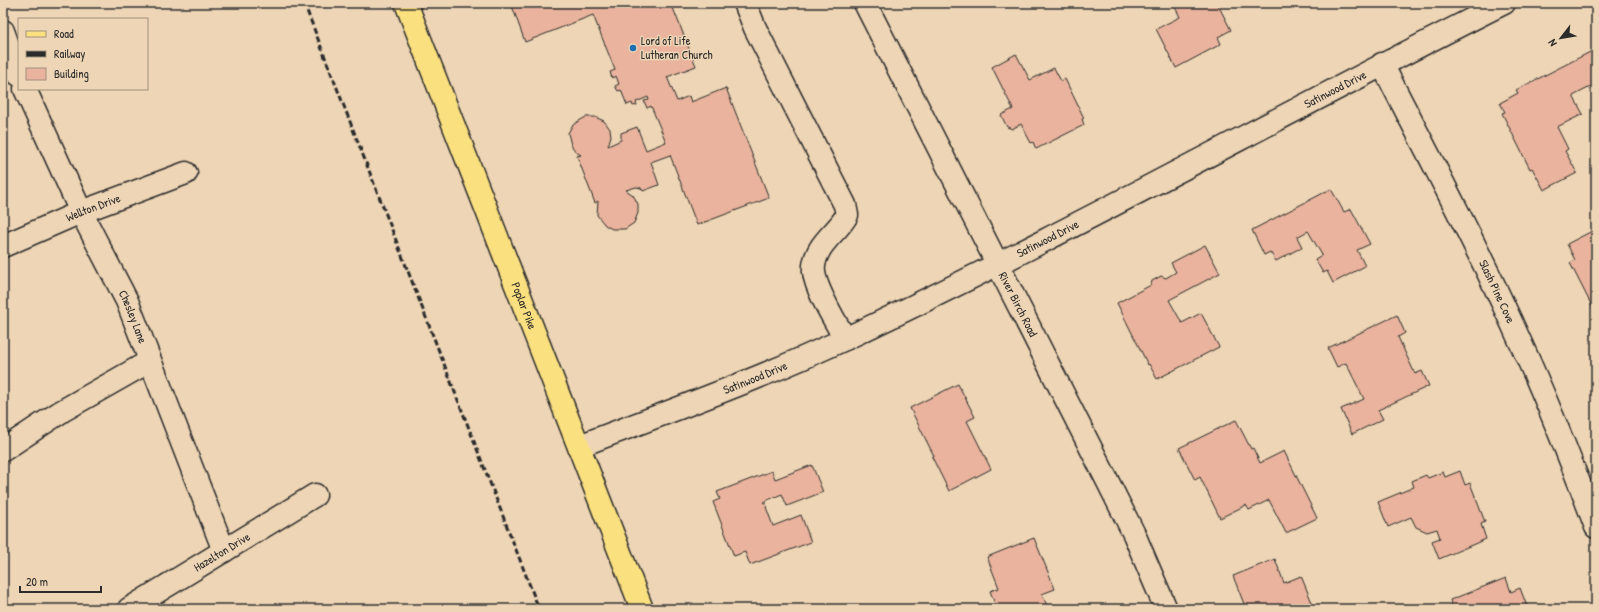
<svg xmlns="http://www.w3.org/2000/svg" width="1599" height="612" viewBox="0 0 1599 612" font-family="'Patrick Hand',sans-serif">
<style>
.building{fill:#e9b39d;stroke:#2b2b2b}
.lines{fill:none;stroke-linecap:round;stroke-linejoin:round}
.minor-casing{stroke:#2b2b2b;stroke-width:25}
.major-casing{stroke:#2b2b2b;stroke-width:25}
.minor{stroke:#edd5b5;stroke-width:22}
.major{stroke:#fbe080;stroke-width:22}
.rail{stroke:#2b2b2b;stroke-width:3;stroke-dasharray:6 3;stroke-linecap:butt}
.poi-dot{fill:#1f6fb2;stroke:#edd5b5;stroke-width:1.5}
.labels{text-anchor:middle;stroke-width:3;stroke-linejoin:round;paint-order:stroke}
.poi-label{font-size:12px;fill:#2b2b2b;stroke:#edd5b5;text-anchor:start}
.street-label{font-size:12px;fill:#2b2b2b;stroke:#edd5b5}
</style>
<rect width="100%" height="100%" fill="#edd5b5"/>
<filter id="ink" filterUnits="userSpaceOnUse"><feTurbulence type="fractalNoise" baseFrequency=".025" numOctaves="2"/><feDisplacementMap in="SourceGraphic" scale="8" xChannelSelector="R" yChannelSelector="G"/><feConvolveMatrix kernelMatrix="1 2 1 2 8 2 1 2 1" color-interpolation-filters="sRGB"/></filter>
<g filter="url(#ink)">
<g class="building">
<polygon points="511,3 671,3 696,66 667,77 677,101 689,96 691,102 726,88 769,198 697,225 670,155 651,162 659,185 643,191 641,188 636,187 626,190 633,195 638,204 638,213 634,223 625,229 612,229 605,225 597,215 598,201 595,203 577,156 581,155 576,152 571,145 568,133 572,126 577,122 586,117 595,117 604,121 610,129 611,136 608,146 621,140 621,133 637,127 646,150 666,142 651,106 647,108 644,101 649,100 648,97 636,102 637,105 633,106 632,103 627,105 621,90 618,91 615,86 619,84 616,76 612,78 610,72 615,70 593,15 525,42"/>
<polygon points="1179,3 1217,3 1231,30 1218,37 1221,44 1176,68 1156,29 1180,17 1174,5"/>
<polygon points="1596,49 1596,84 1573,96 1583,114 1557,127 1568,149 1565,151 1577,173 1544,190 1532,168 1530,169 1502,113 1505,112 1500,103 1518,93 1516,90"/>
<polygon points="1016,54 1030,80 1054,68 1061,81 1065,79 1084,118 1082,119 1084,125 1036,149 1033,142 1031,143 1021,124 1012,129 1007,127 1001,115 1013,109 992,67"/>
<polygon points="1331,189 1344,212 1351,209 1370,244 1357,250 1365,266 1333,283 1327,271 1323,273 1315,259 1322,255 1308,231 1297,237 1302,247 1276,261 1270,252 1264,255 1252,230"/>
<polygon points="1596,229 1596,312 1595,312 1570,263 1575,260 1567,244"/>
<polygon points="1205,245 1220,273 1169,300 1182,323 1201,313 1219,347 1157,379 1149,364 1148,365 1117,303 1151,285 1152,281 1161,276 1166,278 1176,272 1171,263"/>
<polygon points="1397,315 1405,333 1398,337 1415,374 1422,371 1429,386 1378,410 1383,419 1352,434 1341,409 1364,399 1346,363 1337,367 1328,348"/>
<polygon points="958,384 975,417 967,421 991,469 949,491 932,457 934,456 910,408"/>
<polygon points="1236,420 1251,449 1253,448 1260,463 1284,451 1317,518 1286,533 1269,500 1249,510 1246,505 1220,518 1200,477 1195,480 1179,448"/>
<polygon points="812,465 823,492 787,506 782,494 763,502 764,503 766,503 767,507 766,507 773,526 801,515 811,542 750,565 745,552 734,556 713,502 720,499 717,492 772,471 775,479"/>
<polygon points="1460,471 1465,485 1470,483 1485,522 1481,524 1486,539 1439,559 1432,541 1440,538 1437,529 1427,532 1416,527 1411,517 1388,527 1378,502 1414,487 1412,481 1426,475 1428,478 1443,472 1445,477"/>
<polygon points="1034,538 1055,589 1042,594 1048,608 997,609 990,591 999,588 987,557"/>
<polygon points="1275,559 1284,583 1301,576 1313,605 1304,609 1246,609 1233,576"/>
<polygon points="1506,578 1511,592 1520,588 1528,609 1453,609 1450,600"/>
</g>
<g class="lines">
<defs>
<g id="minor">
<path d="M745 3 755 28 845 205 847 215C840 228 828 236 820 249 816 256 813 264 814 272 816 291 836 322 845 339"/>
<path id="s1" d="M865 3 1107 480 1134 534 1166 609"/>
<polyline points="3,31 19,75"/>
<path id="s2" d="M1382 64C1430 158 1480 251 1523 348 1550 407 1573 466 1596 527"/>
<path id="s3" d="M25 89 81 212 127 301 224 551"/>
<path id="s4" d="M3 246 81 212 186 173"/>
<path id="s5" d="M579 446C668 412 760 379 847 338 1069 233 1284 113 1504 3"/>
<polyline points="3,450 62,411 150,361"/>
<path id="s6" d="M129 609 315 495"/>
</g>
<g id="major">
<path id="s7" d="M406 3 642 609"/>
</g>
</defs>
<use href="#minor" class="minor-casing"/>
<use href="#major" class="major-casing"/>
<use href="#minor" class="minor"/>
<use href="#major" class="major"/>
<polyline class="rail" points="304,3 539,609"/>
</g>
</g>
<circle class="poi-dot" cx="633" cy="48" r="4"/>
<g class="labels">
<g class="poi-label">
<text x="641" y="45">Lord of Life<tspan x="641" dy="14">Lutheran Church</tspan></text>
</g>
<g class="street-label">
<text dy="4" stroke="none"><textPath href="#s5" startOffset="837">Satinwood Drive</textPath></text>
<text dy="4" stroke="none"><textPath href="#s4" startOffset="98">Wellton Drive</textPath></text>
<text dy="4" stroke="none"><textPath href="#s5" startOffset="513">Satinwood Drive</textPath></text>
<text dy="4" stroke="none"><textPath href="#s2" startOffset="255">Slash Pine Cove</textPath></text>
<text dy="4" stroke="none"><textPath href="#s1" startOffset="338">River Birch Road</textPath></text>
<text dy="4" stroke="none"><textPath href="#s7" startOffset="325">Poplar Pike</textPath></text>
<text dy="4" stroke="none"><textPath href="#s3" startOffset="252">Chesley Lane</textPath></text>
<text dy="4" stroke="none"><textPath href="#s5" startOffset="189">Satinwood Drive</textPath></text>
<text dy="4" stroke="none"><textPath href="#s6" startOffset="109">Hazelton Drive</textPath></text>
</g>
</g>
<rect width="1599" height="612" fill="none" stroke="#edd5b5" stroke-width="16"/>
<rect x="8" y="8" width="1583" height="596" fill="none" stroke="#2b2b2b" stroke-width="1.5" filter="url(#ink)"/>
<rect x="18" y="18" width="130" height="72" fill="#edd5b5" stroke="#9f917e"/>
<rect x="26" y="31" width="20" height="6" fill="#fbe080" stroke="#9f917e"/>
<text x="54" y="38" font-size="12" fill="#2b2b2b">Road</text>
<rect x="26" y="51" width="20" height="6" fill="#2b2b2b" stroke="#9f917e"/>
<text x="54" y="58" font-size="12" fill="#2b2b2b">Railway</text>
<rect x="26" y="68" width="20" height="12" fill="#e9b39d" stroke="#9f917e"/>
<text x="54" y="78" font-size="12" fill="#2b2b2b">Building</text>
<g transform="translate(1561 38) rotate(239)" stroke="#edd5b5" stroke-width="3" paint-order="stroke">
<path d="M0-3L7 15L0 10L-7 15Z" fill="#2b2b2b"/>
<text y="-6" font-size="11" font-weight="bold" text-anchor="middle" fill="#2b2b2b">N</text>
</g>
<path d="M20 586v6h81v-6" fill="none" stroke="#2b2b2b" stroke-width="2"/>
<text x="26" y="586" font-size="12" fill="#2b2b2b" stroke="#edd5b5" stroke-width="3" paint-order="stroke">20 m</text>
</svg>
